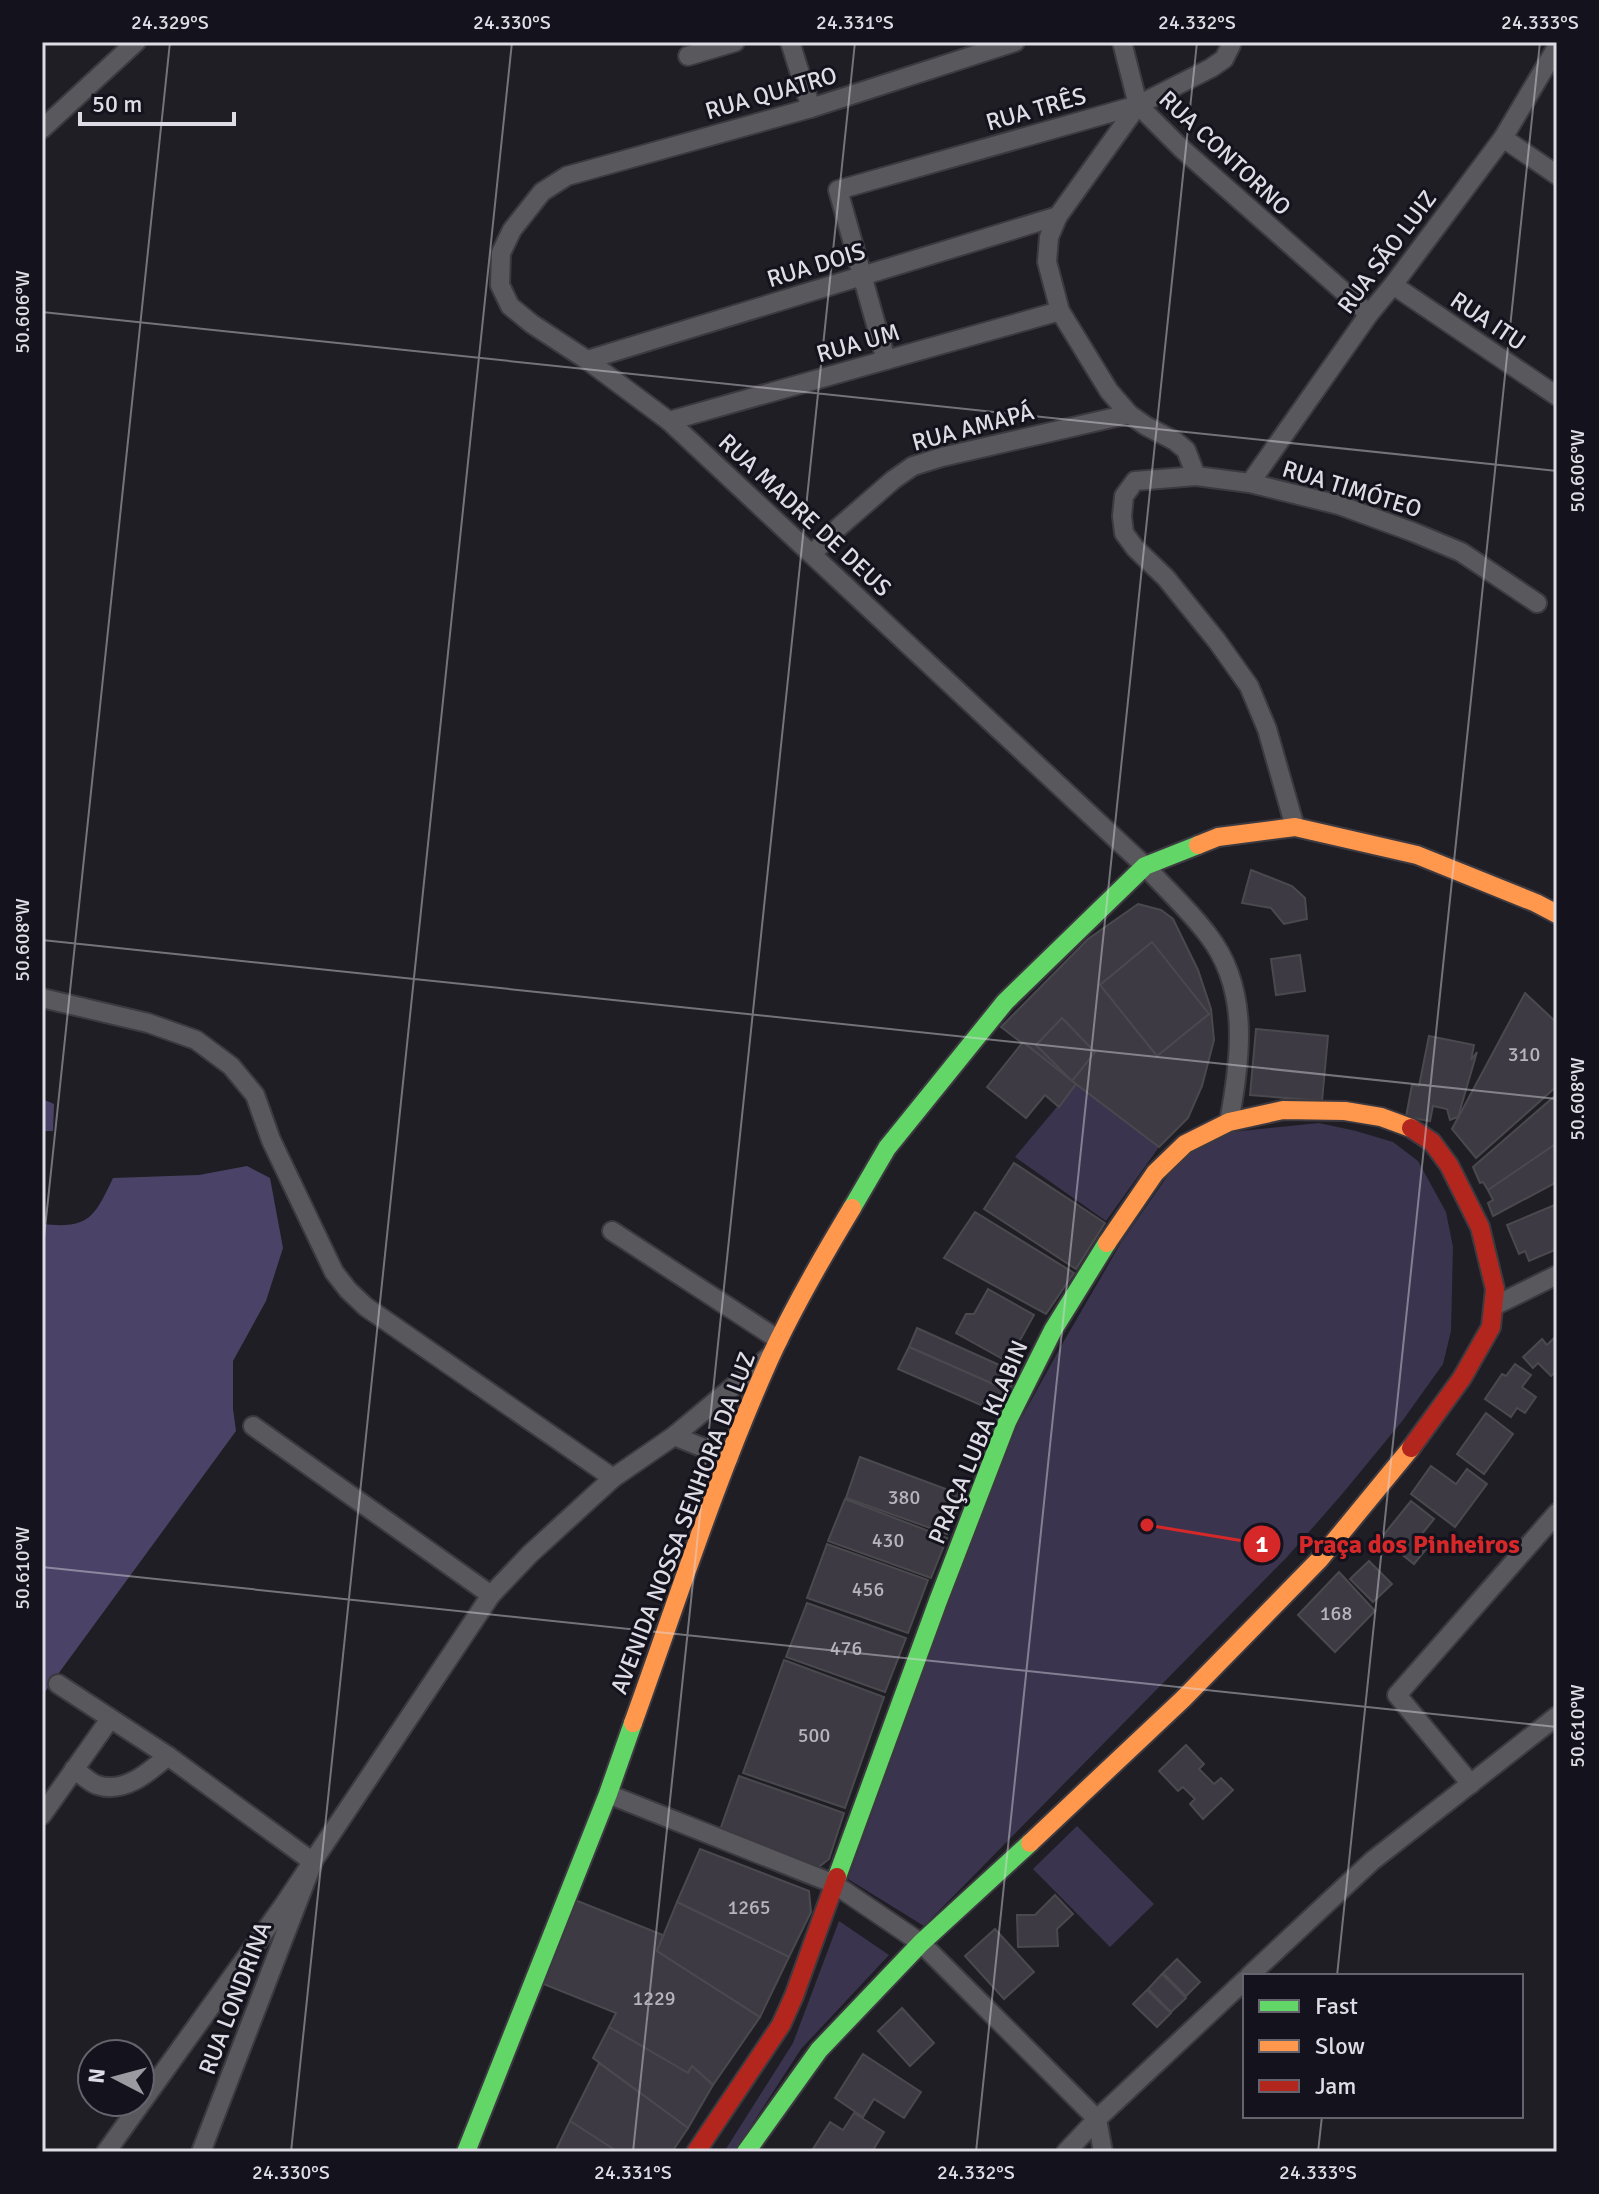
<svg xmlns="http://www.w3.org/2000/svg" width="1599" height="2194" viewBox="0 0 1599 2194" font-family="Signika,sans-serif">
<style>
.green{fill:#3a344f}
.forest{fill:#4b4367}
.building{fill:#3d3a44;stroke:#49494e;stroke-width:2}
.lines{fill:none;stroke-linecap:round;stroke-linejoin:round}
.street-casing{stroke:#3c3a40;stroke-width:22}
.fast-casing{stroke:#3c3a40;stroke-width:22}
.slow-casing{stroke:#3c3a40;stroke-width:22}
.jam-casing{stroke:#3c3a40;stroke-width:22}
.street{stroke:#59585c;stroke-width:18}
.fast{stroke:#63d668;stroke-width:18}
.slow{stroke:#ff974d;stroke-width:18}
.jam{stroke:#b3261e;stroke-width:18}
.ticks{fill:none;stroke:#dedce4;stroke-width:2;stroke-opacity:0.45}
.labels{text-anchor:middle;stroke-width:6;stroke-linejoin:round;paint-order:stroke}
.number-label{font-size:20px;fill:#b6b4bc}
.street-label{font-size:24px;fill:#dedce4;stroke:#14121d}
.leader{fill:none;stroke:#d62828;stroke-width:3}
.callout-dot{fill:#d62828;stroke:#14121d;stroke-width:3}
.mark-label{font-size:24px;text-anchor:middle;font-weight:bold;fill:#fff}
.callout-label{font-size:26px;text-anchor:middle;font-weight:bold;fill:#d62828;stroke:#14121d;stroke-width:6;stroke-linejoin:round;paint-order:stroke}
.neatline{fill:none;stroke:#dedce4;stroke-width:3}
.ticks-label{font-size:20px;text-anchor:middle;fill:#dedce4}
</style>
<rect width="100%" height="100%" fill="#1f1e24"/>
<g class="green">
<polygon points="1076,1084 1159,1147 1106,1221 1015,1157"/>
<polygon points="1319,1123 1356,1131 1393,1142 1418,1161 1446,1212 1453,1247 1451,1331 1443,1364 1403,1420 1343,1493 1287,1557 924,1926 848,1879 954,1587 1018,1424 1064,1341 1122,1241 1171,1171 1193,1147 1231,1132"/>
<polygon points="1077,1826 1154,1904 1110,1947 1033,1869"/>
<polygon points="839,1921 889,1955 801,2049 734,2152 724,2152 793,2043"/>
</g>
<g class="forest">
<polygon points="42,1099 54,1104 53,1131 42,1131"/>
<path d="M247 1166 270 1178 283 1248 266 1301 233 1361V1409L236 1431 42 1696V1224C89 1229 94 1218 113 1178L199 1175Z"/>
</g>
<g class="building">
<polygon points="1251,870 1292,886 1305,898 1307,919 1284,924 1271,908 1242,903"/>
<polygon points="1138,904 1161,910 1173,919 1198,970 1211,1009 1214,1040 1202,1086 1188,1118 1159,1147 1001,1027 1088,939"/>
<polygon points="1152,942 1209,1014 1157,1056 1100,985"/>
<polygon points="1300,955 1305,991 1276,995 1271,959"/>
<polygon points="1525,993 1557,1023 1557,1086 1476,1158 1452,1129"/>
<polygon points="1062,1018 1095,1052 1072,1081 1036,1045"/>
<polygon points="1256,1029 1328,1036 1322,1101 1250,1095"/>
<polygon points="1429,1036 1474,1045 1471,1060 1477,1052 1458,1117 1450,1120 1447,1109 1433,1106 1430,1121 1406,1117 1412,1085 1419,1086"/>
<polygon points="1023,1042 1076,1084 1059,1107 1045,1095 1026,1118 987,1087"/>
<polygon points="1557,1094 1557,1145 1488,1190 1483,1182 1480,1183 1473,1167"/>
<polygon points="1557,1143 1557,1182 1493,1216 1488,1203 1493,1200 1488,1190"/>
<polygon points="1014,1163 1105,1223 1076,1269 984,1209"/>
<polygon points="1557,1204 1557,1249 1529,1261 1525,1251 1519,1254 1507,1225"/>
<polygon points="975,1212 1074,1273 1046,1314 944,1258"/>
<polygon points="988,1289 1034,1315 1008,1362 956,1333 966,1314 974,1314"/>
<polygon points="917,1328 1017,1373 1009,1391 909,1347"/>
<polygon points="1556,1336 1557,1371 1551,1376 1538,1363 1533,1368 1523,1357 1542,1339 1547,1345"/>
<polygon points="909,1347 1009,1391 999,1413 898,1369"/>
<polygon points="1515,1364 1531,1375 1522,1387 1536,1397 1525,1413 1517,1408 1511,1417 1485,1399 1502,1374 1506,1376"/>
<polygon points="1486,1413 1513,1434 1484,1474 1457,1454"/>
<polygon points="860,1457 962,1495 947,1534 846,1498"/>
<polygon points="1431,1466 1456,1484 1467,1469 1487,1484 1455,1527 1411,1494"/>
<polygon points="845,1499 947,1538 931,1578 828,1541"/>
<polygon points="1411,1501 1434,1519 1422,1534 1432,1542 1414,1564 1381,1538"/>
<polygon points="827,1544 928,1580 908,1633 807,1598"/>
<polygon points="1369,1561 1392,1584 1373,1602 1350,1579"/>
<polygon points="1339,1572 1375,1611 1335,1652 1298,1615"/>
<polygon points="807,1603 906,1638 885,1692 786,1657"/>
<polygon points="784,1660 884,1697 845,1808 743,1773"/>
<polygon points="1186,1745 1204,1764 1199,1769 1214,1784 1221,1778 1233,1790 1203,1819 1190,1804 1195,1799 1183,1787 1178,1791 1159,1771"/>
<polygon points="739,1776 844,1813 829,1859 815,1870 719,1833"/>
<polygon points="700,1849 809,1891 811,1912 789,1957 677,1902"/>
<polygon points="1055,1895 1073,1914 1057,1929 1058,1946 1018,1947 1017,1915 1035,1915"/>
<polygon points="575,1900 663,1935 657,1951 760,2017 713,2085 692,2066 688,2073 609,2027 616,2013 541,1983"/>
<polygon points="677,1902 789,1957 760,2017 657,1951"/>
<polygon points="995,1929 1034,1972 1004,1999 965,1956"/>
<polygon points="1177,1959 1200,1982 1186,1996 1163,1973"/>
<polygon points="1162,1974 1186,1998 1171,2012 1148,1989"/>
<polygon points="1147,1990 1171,2013 1157,2027 1133,2004"/>
<polygon points="902,2008 934,2043 910,2066 878,2031"/>
<polygon points="609,2027 688,2073 692,2066 713,2085 688,2128 593,2058"/>
<polygon points="863,2054 921,2092 904,2118 874,2099 863,2117 835,2098"/>
<polygon points="599,2063 688,2128 672,2152 618,2152 570,2121"/>
<polygon points="854,2113 884,2132 872,2152 811,2152 830,2122 843,2130"/>
<polygon points="570,2121 618,2152 555,2152"/>
</g>
<g class="lines">
<defs>
<g id="street">
<polyline points="790,42 811,108"/>
<path d="M1015 42 811 108 567 176 542 192 512 230 501 253 500 285 510 306 532 324 587 360 669 421 1145 866C1166 889 1190 911 1208 935 1250 989 1241 1059 1229 1122"/>
<polyline points="1122,42 1138,105"/>
<polyline points="688,56 735,42"/>
<polyline points="1138,105 1058,216 1049,237 1047,262 1060,311 1109,391 1129,414 1146,426 1175,441 1186,450 1196,476"/>
<polyline points="1138,105 1181,148 1369,314"/>
<polyline points="42,129 136,42"/>
<polyline points="1503,138 1557,175"/>
<polyline points="1393,285 1557,396"/>
<polyline points="587,360 1058,216"/>
<polyline points="886,360 838,190 1138,105 1211,68 1224,59 1231,45"/>
<polyline points="669,421 1060,311"/>
<polyline points="1250,483 1369,314 1393,285 1503,138 1557,47"/>
<polyline points="812,554 839,527 893,480 913,466 942,457 1129,414"/>
<polyline points="1295,827 1267,729 1249,686 1217,641 1166,578 1135,548 1124,533 1122,516 1124,496 1135,481 1196,476 1250,483 1339,505 1413,532 1461,552 1537,603"/>
<polyline points="42,998 148,1023 196,1040 231,1066 255,1095 271,1140 334,1272 348,1290 366,1307 613,1478"/>
<polyline points="612,1231 779,1340"/>
<polyline points="1494,1306 1557,1275"/>
<polyline points="253,1426 491,1595"/>
<polyline points="674,1436 729,1458"/>
<polyline points="58,1684 168,1756 313,1862 201,2152"/>
<path d="M74 1769C81 1774 89 1782 97 1785 124 1794 148 1773 168 1756"/>
<polyline points="1471,1784 1397,1695 1557,1513"/>
<polyline points="608,1794 827,1881 843,1890 921,1943 1097,2119"/>
<polyline points="42,1815 110,1719"/>
<polyline points="1249,1976 1372,1861 1557,1716"/>
<polyline points="1097,2119 1103,2152"/>
<polyline points="106,2152 283,1906 491,1595 530,1554 613,1478 674,1436 770,1356"/>
<polyline points="1066,2152 1097,2119 1245,1980"/>
</g>
<g id="fast">
<polyline points="852,1208 887,1148 1005,1002 1145,866 1198,845"/>
<polyline points="837,1877 938,1601 1007,1422 1053,1330 1107,1243"/>
<polyline points="466,2152 608,1794 633,1723"/>
<polyline points="746,2152 819,2050 921,1943 1030,1843"/>
</g>
<g id="slow">
<polyline points="1198,845 1218,837 1295,827 1417,855 1536,903 1557,914"/>
<polyline points="1107,1243 1155,1173 1185,1144 1229,1122 1283,1110 1345,1111 1381,1117 1411,1128"/>
<path d="M633 1723C677 1601 717 1476 770 1358 794 1306 823 1256 852 1208"/>
<polyline points="1030,1843 1183,1699 1319,1560 1411,1448"/>
</g>
<g id="jam">
<polyline points="1411,1128 1432,1142 1449,1165 1480,1227 1495,1289 1491,1327 1462,1378 1411,1448"/>
<polyline points="696,2152 781,2025 794,1996 837,1877"/>
</g>
</defs>
<use href="#street" class="street-casing"/>
<use href="#fast" class="fast-casing"/>
<use href="#slow" class="slow-casing"/>
<use href="#jam" class="jam-casing"/>
<use href="#street" class="street"/>
<use href="#fast" class="fast"/>
<use href="#slow" class="slow"/>
<use href="#jam" class="jam"/>
</g>
<path class="ticks" d="M42 312 1557 471M42 940 1557 1099M42 1257 170 42M42 1567 1557 1727M1337 1976 1540 42M291 2152 512 42M633 2152 855 42M976 2152 1197 42M1318 2152 1322 2116"/>
<g class="labels">
<g class="number-label">
<text x="1524" y="1061">310</text>
<text x="904" y="1504">380</text>
<text x="888" y="1547">430</text>
<text x="868" y="1596">456</text>
<text x="1336" y="1620">168</text>
<text x="846" y="1655">476</text>
<text x="814" y="1742">500</text>
<text x="749" y="1914">1265</text>
<text x="654" y="2005">1229</text>
</g>
<g class="street-label">
<text transform="translate(771 93) rotate(-16)" y="8">RUA QUATRO</text>
<text transform="translate(1036 109) rotate(-16)" y="8">RUA TRÊS</text>
<text transform="translate(1225 153) rotate(43)" y="8">RUA CONTORNO</text>
<text transform="translate(1387 252) rotate(-53)" y="8">RUA SÃO LUIZ</text>
<text transform="translate(816 265) rotate(-17)" y="8">RUA DOIS</text>
<text transform="translate(1488 321) rotate(34)" y="8">RUA ITU</text>
<text transform="translate(858 343) rotate(-16)" y="8">RUA UM</text>
<text transform="translate(973 427) rotate(-15)" y="8">RUA AMAPÁ</text>
<text transform="translate(1352 489) rotate(17)" y="8">RUA TIMÓTEO</text>
<text transform="translate(805 515) rotate(43)" y="8">RUA MADRE DE DEUS</text>
<text transform="translate(978 1442) rotate(-67)" y="8">PRAÇA LUBA KLABIN</text>
<text transform="translate(683 1523) rotate(-69)" y="8">AVENIDA NOSSA SENHORA DA LUZ</text>
<text transform="translate(235 1998) rotate(-69)" y="8">RUA LONDRINA</text>
</g>
</g>
<path class="leader" d="M1147 1525L1262 1544"/>
<g class="callout-dot">
<circle cx="1147" cy="1525" r="8"/>
<circle cx="1262" cy="1544" r="20"/>
</g>
<g class="mark-label">
<text x="1262" y="1552">1</text>
</g>
<g class="callout-label">
<text x="1409" y="1553">Praça dos Pinheiros</text>
</g>
<rect width="1599" height="2194" fill="none" stroke="#14121d" stroke-width="88"/>
<rect x="1243" y="1974" width="280" height="144" fill="#14121d" stroke="#65636d" stroke-width="2"/>
<rect x="1259" y="2000" width="40" height="12" fill="#63d668" stroke="#65636d" stroke-width="2"/>
<text x="1315" y="2014" font-size="24" fill="#dedce4">Fast</text>
<rect x="1259" y="2040" width="40" height="12" fill="#ff974d" stroke="#65636d" stroke-width="2"/>
<text x="1315" y="2054" font-size="24" fill="#dedce4">Slow</text>
<rect x="1259" y="2080" width="40" height="12" fill="#b3261e" stroke="#65636d" stroke-width="2"/>
<text x="1315" y="2094" font-size="24" fill="#dedce4">Jam</text>
<g transform="translate(116 2078) rotate(276)"><circle r="38" fill="#14121d" stroke="#65636d" stroke-width="2"/>
<path d="M0-6L14 30L0 20L-14 30Z" fill="#9b9aa1"/>
<text y="-12" font-size="22" font-weight="bold" text-anchor="middle" fill="#dedce4">N</text>
</g>
<path d="M80 112v12h154v-12" fill="none" stroke="#dedce4" stroke-width="4"/>
<text x="92" y="112" font-size="24" fill="#dedce4" stroke="#14121d" stroke-width="6" paint-order="stroke">50 m</text>
<rect x="44" y="44" width="1511" height="2106" class="neatline"/>
<g class="ticks-label">
<text x="170" y="29">24.329°S</text>
<text x="512" y="29">24.330°S</text>
<text x="855" y="29">24.331°S</text>
<text x="1197" y="29">24.332°S</text>
<text x="1540" y="29">24.333°S</text>
<text transform="translate(22 312) rotate(-90)" y="7">50.606°W</text>
<text transform="translate(1577 471) rotate(-90)" y="7">50.606°W</text>
<text transform="translate(22 940) rotate(-90)" y="7">50.608°W</text>
<text transform="translate(1577 1099) rotate(-90)" y="7">50.608°W</text>
<text transform="translate(22 1568) rotate(-90)" y="7">50.610°W</text>
<text transform="translate(1577 1726) rotate(-90)" y="7">50.610°W</text>
<text x="291" y="2179">24.330°S</text>
<text x="633" y="2179">24.331°S</text>
<text x="976" y="2179">24.332°S</text>
<text x="1318" y="2179">24.333°S</text>
</g>
</svg>
